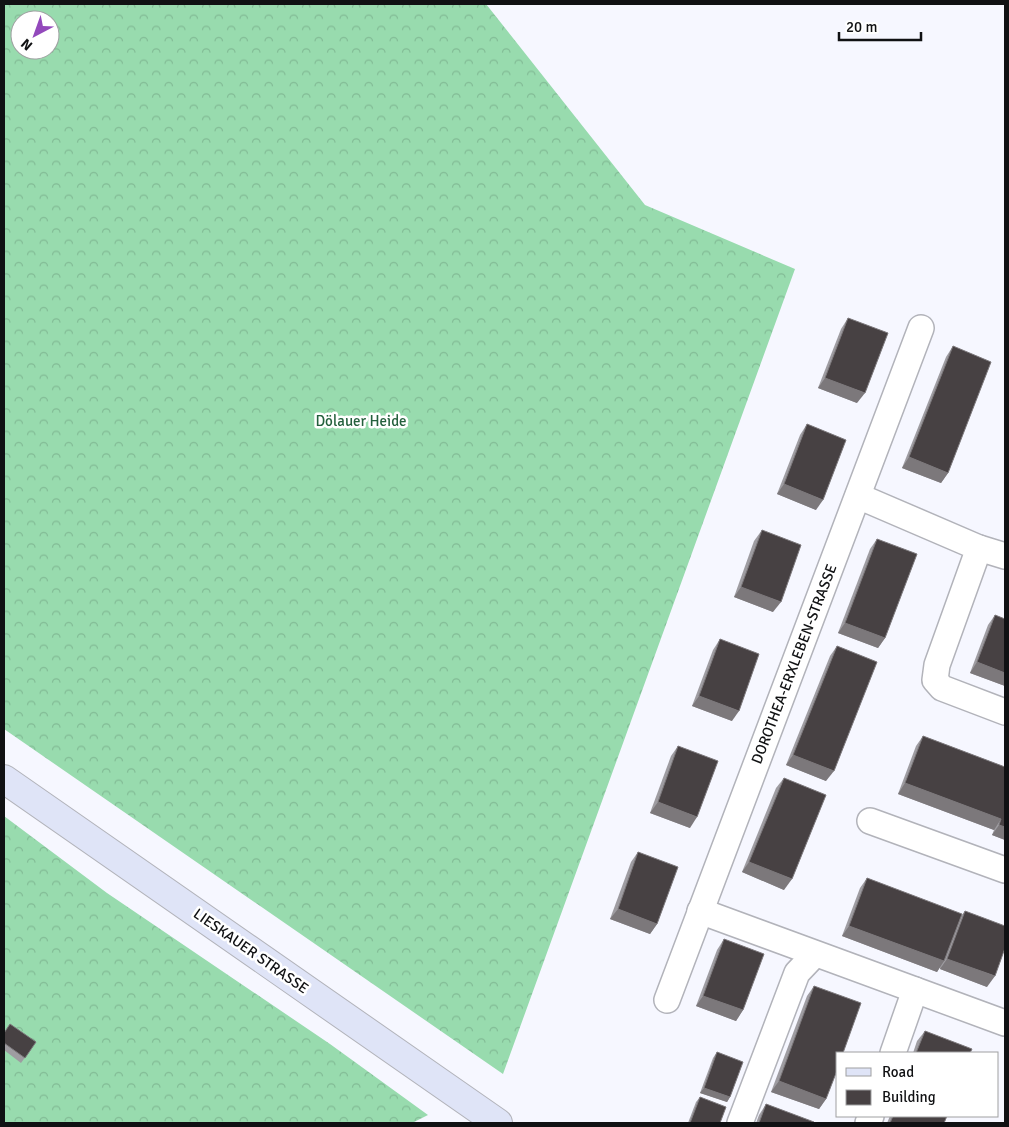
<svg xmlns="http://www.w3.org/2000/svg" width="1009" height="1127" viewBox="0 0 1009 1127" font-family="Signika,sans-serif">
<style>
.forest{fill:url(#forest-crowns);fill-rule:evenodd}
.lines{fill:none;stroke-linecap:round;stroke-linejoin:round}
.street-casing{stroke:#b2b3ba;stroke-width:28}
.secondary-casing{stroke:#b2b3ba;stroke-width:30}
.street{stroke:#fff;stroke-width:25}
.secondary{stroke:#dfe4f7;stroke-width:28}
.wall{fill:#9e9ca1}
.shaded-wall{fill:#7c787b}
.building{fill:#474143;stroke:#7c787b}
.labels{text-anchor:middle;stroke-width:5;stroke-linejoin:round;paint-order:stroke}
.park-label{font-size:15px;fill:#24603d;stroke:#fff}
.street-label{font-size:15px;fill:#101113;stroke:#fff}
</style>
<defs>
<pattern id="forest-crowns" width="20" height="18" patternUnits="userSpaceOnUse" patternTransform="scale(1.25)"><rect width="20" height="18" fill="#98dbae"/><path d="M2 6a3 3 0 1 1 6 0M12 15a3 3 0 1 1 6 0" fill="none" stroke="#82bb95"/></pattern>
</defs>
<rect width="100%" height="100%" fill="#f6f7ff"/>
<g class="forest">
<path d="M4 4H486L645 205 795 269 503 1074 4 729ZM20 20H50V50H20Z"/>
<polygon points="4,816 107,893 330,1044 428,1115 412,1123 4,1123"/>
</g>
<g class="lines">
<defs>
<g id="street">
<polyline points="858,496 979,548 937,665 935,680 942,688 1005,712"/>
<polyline points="979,548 1005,556"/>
<polyline points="870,821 1005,870"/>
<polyline points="700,911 1005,1023"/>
<polyline points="667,1000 921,328"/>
<polyline points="893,1053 915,990"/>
<polyline points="740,1123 797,973 815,954"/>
<polyline points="868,1123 871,1116"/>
</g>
<polyline id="secondary" points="4,779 498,1123"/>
</defs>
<use href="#street" class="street-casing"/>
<use href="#secondary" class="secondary-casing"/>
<use href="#street" class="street"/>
<use href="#secondary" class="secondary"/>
</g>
<g class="wall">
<polygon points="848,318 857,403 818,388 841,329"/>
<polygon points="953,346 948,473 941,483 902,468 946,357"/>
<polygon points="807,424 816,510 777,494 800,435"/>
<polygon points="762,530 773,612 734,597 754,541"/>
<polygon points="877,539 885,638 878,648 838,633 870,549"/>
<polygon points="995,615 1005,619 1005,686 970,673 988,625"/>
<polygon points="720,639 732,721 692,706 713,650"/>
<polygon points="837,646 826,781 786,765 830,656"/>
<polygon points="923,736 1005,767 1005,840 992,835 994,830 898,794 916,746"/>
<polygon points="678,746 690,828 650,813 671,756"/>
<polygon points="784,778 784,890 742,872 776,788"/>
<polygon points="638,852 657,924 650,934 610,919 631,862"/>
<polygon points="867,878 961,916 965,911 987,987 940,969 940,967 937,972 842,936 860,888"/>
<polygon points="724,939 743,1010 736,1021 696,1006 717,950"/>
<polygon points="814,986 826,1099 819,1109 771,1092 807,996"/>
<polygon points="925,1031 970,1053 913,1053 917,1041"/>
<polygon points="4,1033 36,1042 21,1063 4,1050"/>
<polygon points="717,1052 730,1097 727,1102 700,1093 713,1058"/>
<polygon points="700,1097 720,1123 688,1123 696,1102"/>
<polygon points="766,1104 813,1123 756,1123 759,1115"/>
<polygon points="890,1116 947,1116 944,1123 887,1123"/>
</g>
<g class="shaded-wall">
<polygon points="825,378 865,393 857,403 818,388"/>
<polygon points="909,457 948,473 941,483 902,468"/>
<polygon points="784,484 823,500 816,510 777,494"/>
<polygon points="741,587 781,602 773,612 734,597"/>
<polygon points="845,623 885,638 878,648 838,633"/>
<polygon points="977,662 1005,673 1005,686 970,673"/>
<polygon points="699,696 739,711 732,721 692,706"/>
<polygon points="793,755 834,771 826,781 786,765"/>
<polygon points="905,783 1001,819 994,830 898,794"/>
<polygon points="658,802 697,817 690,828 650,813"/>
<polygon points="999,825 1005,827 1005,840 992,835"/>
<polygon points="749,862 792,879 784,890 742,872"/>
<polygon points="618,909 657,924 650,934 610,919"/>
<polygon points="849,926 944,961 937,972 842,936"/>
<polygon points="947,959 995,976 987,987 940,969"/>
<polygon points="703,996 743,1010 736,1021 696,1006"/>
<polygon points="779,1081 826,1099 819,1109 771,1092"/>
<polygon points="704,1088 730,1097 727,1102 700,1093"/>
</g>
<g class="building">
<polygon points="848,318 888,333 865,393 825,378"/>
<polygon points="953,346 991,362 948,473 909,457"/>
<polygon points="807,424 846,440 823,500 784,484"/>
<polygon points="762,530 801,545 781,602 741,587"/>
<polygon points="877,539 917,554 885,638 845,623"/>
<polygon points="995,615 1005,619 1005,673 977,662"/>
<polygon points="720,639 759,654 739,711 699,696"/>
<polygon points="837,646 877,662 834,771 793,755"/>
<polygon points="923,736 1005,767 1005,827 999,825 1001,819 905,783"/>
<polygon points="678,746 718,761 697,817 658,802"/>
<polygon points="784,778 826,795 792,879 749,862"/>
<polygon points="638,852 678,867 657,924 618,909"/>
<polygon points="867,878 962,914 944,961 849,926"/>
<polygon points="965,911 1005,926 1005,948 995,976 947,959"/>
<polygon points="724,939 764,954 743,1010 703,996"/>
<polygon points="814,986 861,1003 843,1053 838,1053 838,1068 826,1099 779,1081"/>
<polygon points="10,1024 36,1042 25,1058 4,1043 4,1033"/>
<polygon points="925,1031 972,1049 970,1053 916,1053"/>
<polygon points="717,1052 743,1062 730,1097 704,1088"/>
<polygon points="700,1097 726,1107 720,1123 690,1123"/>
<polygon points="766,1104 814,1122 813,1123 759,1123"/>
<polygon points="893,1116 947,1116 944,1123 890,1123"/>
</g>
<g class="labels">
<g class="park-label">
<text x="361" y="426">Dölauer Heide</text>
</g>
<g class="street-label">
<text transform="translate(794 664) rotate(-69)" y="5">DOROTHEA-ERXLEBEN-STRASSE</text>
<text transform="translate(251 951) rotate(35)" y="5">LIESKAUER STRASSE</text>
</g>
</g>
<rect width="1009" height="1127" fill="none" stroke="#101113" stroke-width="10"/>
<rect x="836" y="1052" width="162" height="65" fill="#ffffff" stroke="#9fa0a1"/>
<rect x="846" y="1068" width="25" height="8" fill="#dfe4f7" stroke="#9fa0a1"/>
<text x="882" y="1077" font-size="15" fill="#101113">Road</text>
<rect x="846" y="1090" width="25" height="15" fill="#474143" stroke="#9fa0a1"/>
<text x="882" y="1102" font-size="15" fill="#101113">Building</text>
<g transform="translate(35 35) rotate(221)"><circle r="24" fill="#ffffff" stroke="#9fa0a1"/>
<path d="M0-4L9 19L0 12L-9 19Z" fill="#9349bc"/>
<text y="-8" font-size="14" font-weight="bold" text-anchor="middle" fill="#101113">N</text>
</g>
<path d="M839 32v8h82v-8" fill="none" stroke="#101113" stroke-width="2.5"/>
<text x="846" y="32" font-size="15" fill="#101113" stroke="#ffffff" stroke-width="4" paint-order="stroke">20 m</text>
</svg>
